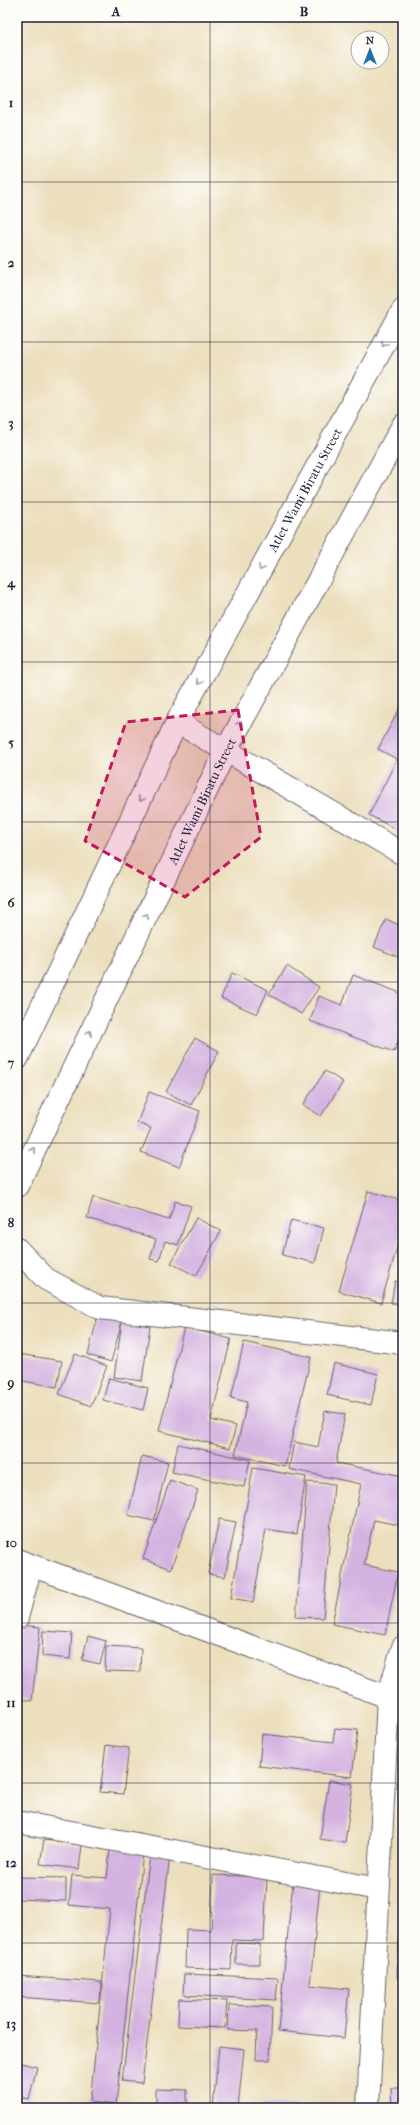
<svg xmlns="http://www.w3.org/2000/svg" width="420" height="2125" viewBox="0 0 420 2125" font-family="'IM FELL French Canon',serif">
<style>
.building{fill:#d4b3e1}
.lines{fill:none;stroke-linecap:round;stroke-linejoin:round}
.minor-casing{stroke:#696469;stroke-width:24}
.major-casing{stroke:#696469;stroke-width:24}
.minor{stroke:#fff;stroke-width:22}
.major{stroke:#fff;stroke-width:22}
.oneway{stroke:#9c9ca7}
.marked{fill:#c2185b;fill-opacity:0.2;stroke:#c2185b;stroke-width:3;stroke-dasharray:8 5;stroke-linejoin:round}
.grid{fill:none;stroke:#22223b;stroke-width:1;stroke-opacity:0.55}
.labels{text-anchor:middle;stroke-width:3.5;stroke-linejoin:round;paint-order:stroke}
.street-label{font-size:13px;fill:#22223b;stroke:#fdfcf7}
.neatline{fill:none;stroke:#22223b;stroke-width:1.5}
.grid-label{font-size:13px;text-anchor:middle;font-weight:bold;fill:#22223b}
</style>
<rect width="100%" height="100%" fill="#fdfcf7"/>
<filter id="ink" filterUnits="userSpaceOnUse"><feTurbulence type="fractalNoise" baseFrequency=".025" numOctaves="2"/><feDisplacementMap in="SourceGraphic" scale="8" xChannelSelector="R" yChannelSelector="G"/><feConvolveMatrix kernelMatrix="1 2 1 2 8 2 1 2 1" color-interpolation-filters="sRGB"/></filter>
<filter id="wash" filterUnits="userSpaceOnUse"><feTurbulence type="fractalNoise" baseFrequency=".012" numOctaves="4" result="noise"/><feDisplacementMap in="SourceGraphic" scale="16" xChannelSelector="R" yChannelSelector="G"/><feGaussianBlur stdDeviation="0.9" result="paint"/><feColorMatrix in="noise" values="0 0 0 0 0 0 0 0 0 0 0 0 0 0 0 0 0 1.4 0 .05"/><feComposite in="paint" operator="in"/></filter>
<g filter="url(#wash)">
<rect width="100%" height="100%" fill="#ecdfbe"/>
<g id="blocks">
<g class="building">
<polygon points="403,702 403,833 369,815 397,759 378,749"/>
<polygon points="386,919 403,927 403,959 374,947"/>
<polygon points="287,966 319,987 301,1014 269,994"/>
<polygon points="232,973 268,990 257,1014 221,998"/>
<polygon points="353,975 403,994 403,1029 394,1052 310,1021 319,996 342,1005"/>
<polygon points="195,1038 219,1051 191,1105 166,1092"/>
<polygon points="325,1071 343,1082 321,1116 303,1105"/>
<polygon points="149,1092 200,1111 179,1167 141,1152 151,1128 137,1123"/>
<polygon points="402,1181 403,1182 403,1198 399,1197"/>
<polygon points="368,1191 403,1201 403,1227 381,1303 339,1291"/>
<polygon points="93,1197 169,1220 175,1201 191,1206 178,1245 165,1241 159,1261 150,1259 156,1239 87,1218"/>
<polygon points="196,1218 221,1231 196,1276 171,1263"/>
<polygon points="291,1220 324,1228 315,1263 282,1255"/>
<polygon points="395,1281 403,1282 403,1305 391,1303"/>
<polygon points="98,1315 122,1321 111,1362 88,1355"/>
<polygon points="122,1321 150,1326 142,1381 114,1377"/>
<polygon points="184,1327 231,1339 211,1420 236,1426 230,1448 159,1431"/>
<polygon points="244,1342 311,1357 285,1466 235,1455 247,1402 231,1398"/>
<polygon points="18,1354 62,1361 57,1387 17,1380"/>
<polygon points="75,1354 107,1366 91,1406 59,1394"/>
<polygon points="334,1363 378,1374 371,1405 327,1395"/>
<polygon points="109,1378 148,1388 143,1410 103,1400"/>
<polygon points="325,1411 345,1414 336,1463 403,1476 403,1526 374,1520 364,1565 398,1572 385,1635 332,1624 361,1484 289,1469 294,1442 318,1447"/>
<polygon points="178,1444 250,1460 244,1487 172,1472"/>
<polygon points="142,1456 168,1462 154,1521 128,1515"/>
<polygon points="253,1468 306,1477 297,1534 266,1529 253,1602 231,1598"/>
<polygon points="170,1480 198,1490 171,1569 143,1559"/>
<polygon points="307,1482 334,1484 323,1618 296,1617"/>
<polygon points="219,1519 236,1522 225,1577 208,1574"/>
<polygon points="20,1625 40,1627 32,1701 17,1698 17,1655"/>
<polygon points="43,1631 72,1633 70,1659 42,1656"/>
<polygon points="88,1636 106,1641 100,1664 82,1660"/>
<polygon points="106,1646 141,1648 140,1672 105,1671"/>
<polygon points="335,1728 358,1730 352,1777 259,1766 262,1734 333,1742"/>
<polygon points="106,1745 129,1748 123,1794 100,1792"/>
<polygon points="329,1780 353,1784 345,1843 320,1839"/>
<polygon points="44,1840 82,1845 79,1869 40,1864"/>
<polygon points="110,1849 143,1853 116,2105 90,2102 110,1909 69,1905 72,1875 107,1878"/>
<polygon points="150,1854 170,1856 142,2083 122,2081"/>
<polygon points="213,1875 267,1877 264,1941 232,1940 231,1970 185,1968 186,1929 211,1930"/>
<polygon points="17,1877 66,1878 66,1901 17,1899"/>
<polygon points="293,1881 320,1884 310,1985 349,1989 344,2038 278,2031"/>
<polygon points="399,1940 403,1941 403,1978 397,1978"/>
<polygon points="236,1943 260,1944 260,1964 236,1964"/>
<polygon points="184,1974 278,1978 276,2000 183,1995"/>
<polygon points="17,1976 101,1982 100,2003 17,1997"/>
<polygon points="179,1999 227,2001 225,2028 178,2026"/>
<polygon points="229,2005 272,2007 270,2060 256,2060 257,2031 228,2030"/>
<polygon points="219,2046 244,2049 238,2108 213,2108"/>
<polygon points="17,2062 37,2067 29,2099 17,2097"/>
<polygon points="391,2088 403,2088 403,2108 392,2108"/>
<polygon points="156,2089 187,2090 187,2108 156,2108"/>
<polygon points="262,2104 296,2105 296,2108 262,2108"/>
</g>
</g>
</g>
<g filter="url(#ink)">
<use href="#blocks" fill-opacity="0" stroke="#696469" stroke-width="1"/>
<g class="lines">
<defs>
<g id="minor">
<polyline points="177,722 403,854"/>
<polyline points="17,1249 46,1279 100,1308 403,1343"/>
<polyline points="17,1560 388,1697 403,1701"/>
<polyline points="17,1618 31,1566"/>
<polyline points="17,1822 378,1889"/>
<polyline points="368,2108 388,1697 403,1647"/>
</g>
<g id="major">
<path id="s1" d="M17 1059 177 722 403 310"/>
<path id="s2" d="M17 1186 225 752 403 425"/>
</g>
</defs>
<use href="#minor" class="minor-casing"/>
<use href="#major" class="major-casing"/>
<use href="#minor" class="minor"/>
<use href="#major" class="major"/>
</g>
<defs><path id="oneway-chevron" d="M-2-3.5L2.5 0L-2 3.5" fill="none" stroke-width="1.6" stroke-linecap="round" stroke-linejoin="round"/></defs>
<g class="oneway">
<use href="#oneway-chevron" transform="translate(384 344) rotate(119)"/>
<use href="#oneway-chevron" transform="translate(261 568) rotate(119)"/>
<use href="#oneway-chevron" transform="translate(199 682) rotate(119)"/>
<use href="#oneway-chevron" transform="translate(240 724) rotate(-61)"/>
<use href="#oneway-chevron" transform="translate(141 799) rotate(115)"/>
<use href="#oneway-chevron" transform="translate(146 916) rotate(-64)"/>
<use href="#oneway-chevron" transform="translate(89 1033) rotate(-64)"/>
<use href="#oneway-chevron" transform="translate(33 1150) rotate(-65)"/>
</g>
</g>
<path class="marked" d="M238 710 261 837 185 897 85 841 126 722Z"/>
<path class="grid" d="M210 17V2108M17 182H403M17 342H403M17 502H403M17 662H403M17 822H403M17 982H403M17 1143H403M17 1303H403M17 1463H403M17 1623H403M17 1783H403M17 1943H403"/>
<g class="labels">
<g class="street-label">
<text dy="5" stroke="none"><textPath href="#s1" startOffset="638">Atlet Wami Biratu Street</textPath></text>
<text dy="5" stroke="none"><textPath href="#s2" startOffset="427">Atlet Wami Biratu Street</textPath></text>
</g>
</g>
<rect width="420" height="2125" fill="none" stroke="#fdfcf7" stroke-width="44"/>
<g transform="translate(370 50)"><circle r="19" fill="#fdfcf7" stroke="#a5a5ac"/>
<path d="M0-3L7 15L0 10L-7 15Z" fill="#1f6fb2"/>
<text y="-6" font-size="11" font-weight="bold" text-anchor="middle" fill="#22223b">N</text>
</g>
<rect x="22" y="22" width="376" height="2081" class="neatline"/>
<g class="grid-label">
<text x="116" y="16">A</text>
<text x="304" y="16">B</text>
<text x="11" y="107">1</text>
<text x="11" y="267">2</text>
<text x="11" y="427">3</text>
<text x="11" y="587">4</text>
<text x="11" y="747">5</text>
<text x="11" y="907">6</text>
<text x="11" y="1067">7</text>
<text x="11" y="1227">8</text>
<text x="11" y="1387">9</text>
<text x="11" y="1547">10</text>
<text x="11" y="1707">11</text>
<text x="11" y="1867">12</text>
<text x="11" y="2028">13</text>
</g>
</svg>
